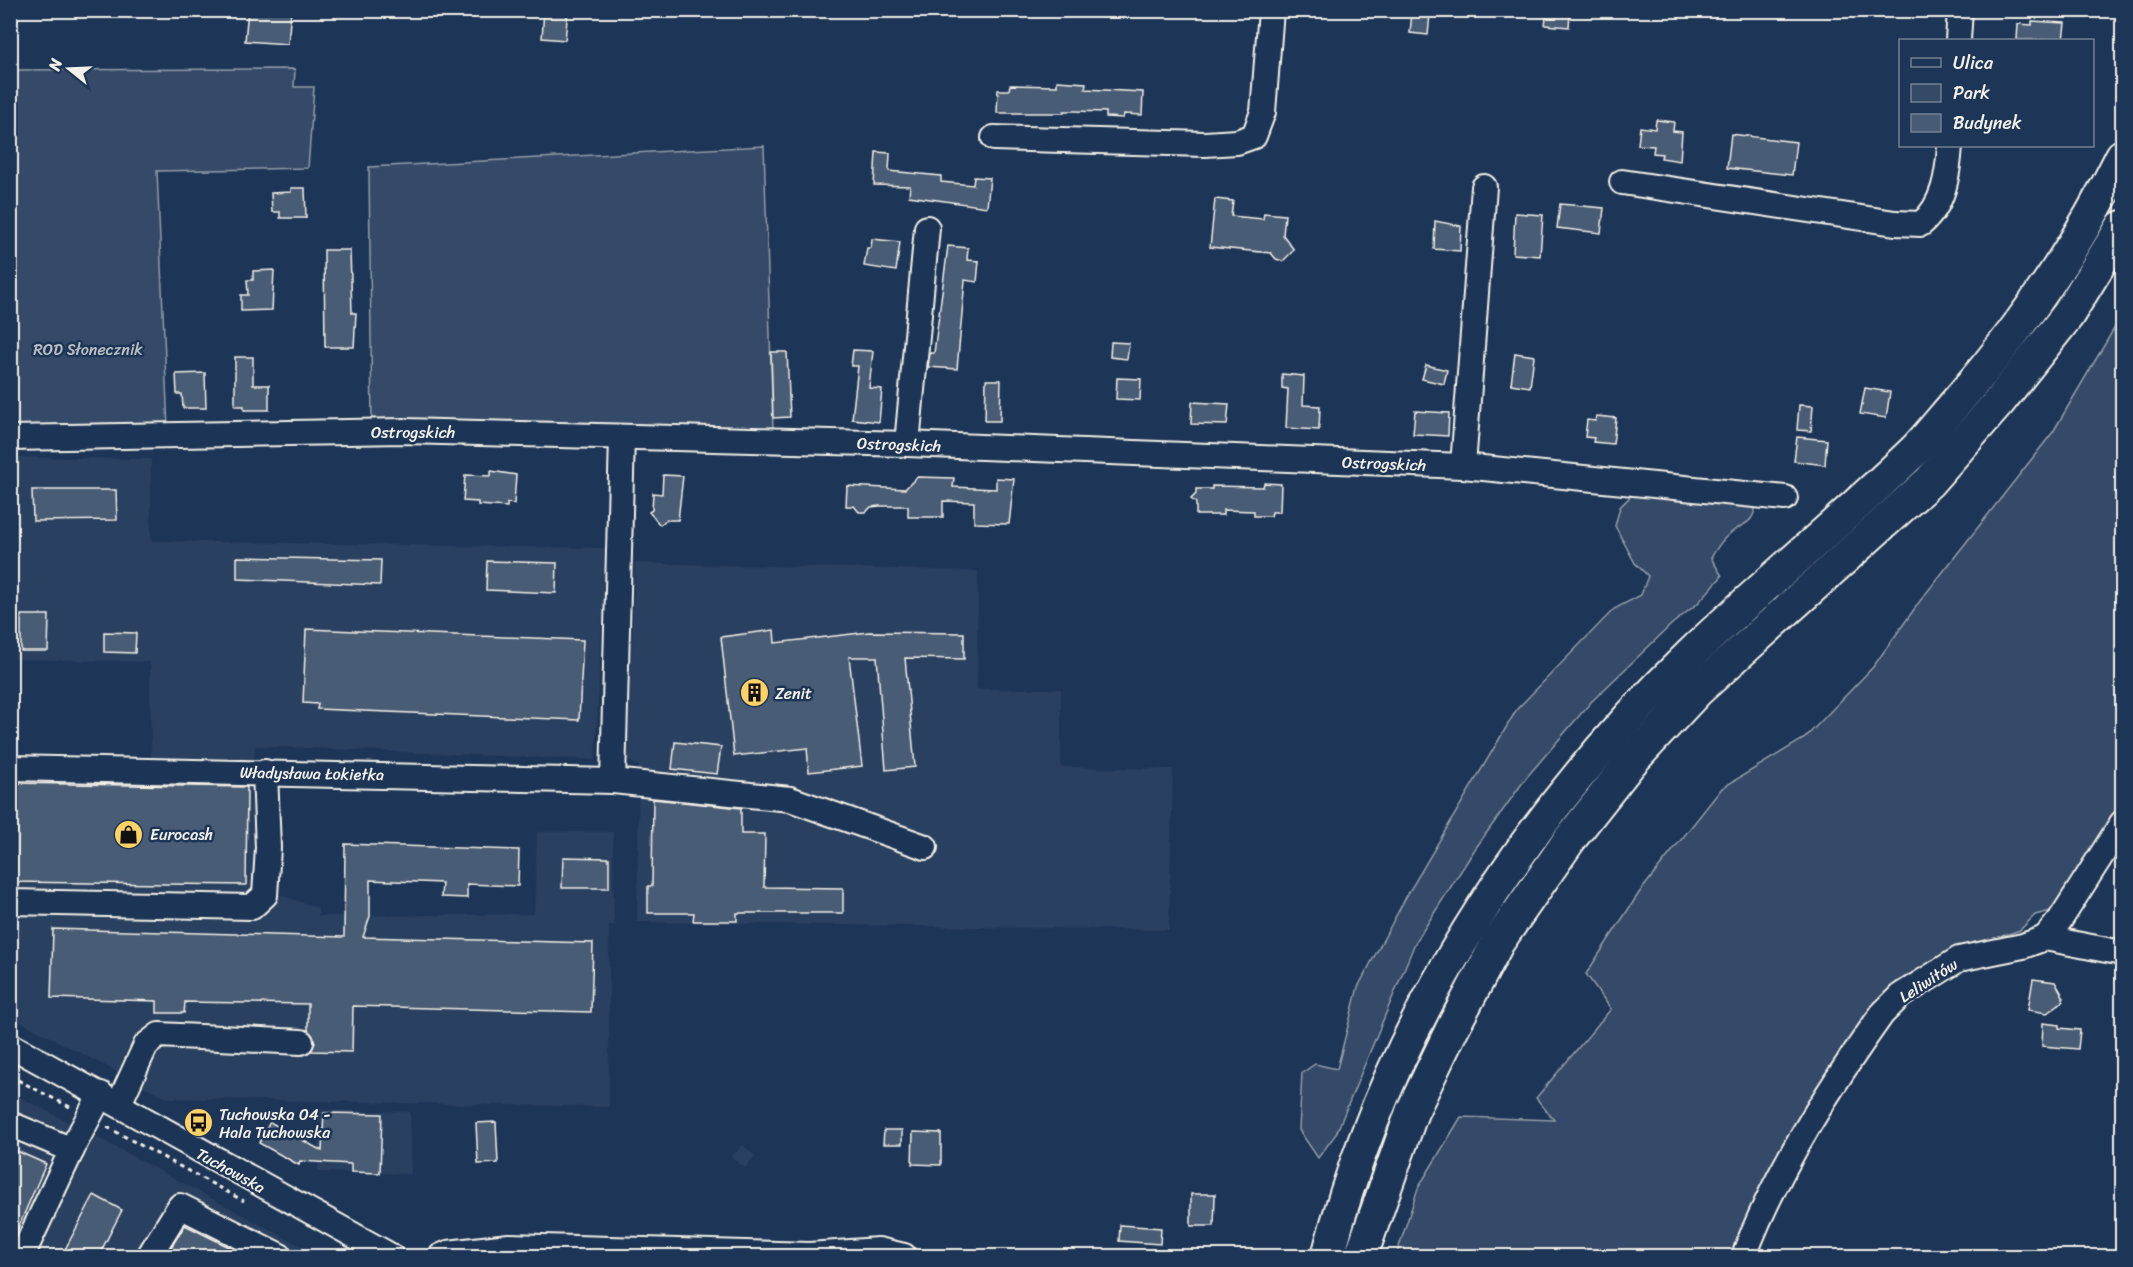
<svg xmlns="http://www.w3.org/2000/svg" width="2133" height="1267" viewBox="0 0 2133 1267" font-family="Sriracha,sans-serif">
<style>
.built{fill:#2a4060}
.green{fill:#354a67;stroke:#949ea8;stroke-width:1.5}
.building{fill:#485b74;stroke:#f4f1e8;stroke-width:1.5}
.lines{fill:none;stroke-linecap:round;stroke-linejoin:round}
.minor-casing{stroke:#f4f1e8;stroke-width:28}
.major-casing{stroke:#f4f1e8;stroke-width:36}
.path{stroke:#f4f1e8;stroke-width:3;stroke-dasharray:4.5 4.5;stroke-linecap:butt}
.minor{stroke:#1d3557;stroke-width:24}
.major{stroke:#1d3557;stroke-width:32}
.labels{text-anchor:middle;stroke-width:5;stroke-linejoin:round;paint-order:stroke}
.park-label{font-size:16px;fill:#bbbfc1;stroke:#1d3557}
.street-label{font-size:16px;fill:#f4f1e8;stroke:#1d3557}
.poi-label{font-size:16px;fill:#f4f1e8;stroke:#1d3557;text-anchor:start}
</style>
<rect width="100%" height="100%" fill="#1d3557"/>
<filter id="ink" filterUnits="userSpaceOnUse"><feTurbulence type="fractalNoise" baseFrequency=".0167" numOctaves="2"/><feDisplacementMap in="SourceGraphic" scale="12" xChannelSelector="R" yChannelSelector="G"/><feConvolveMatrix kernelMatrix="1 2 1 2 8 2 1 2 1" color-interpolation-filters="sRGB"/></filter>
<g filter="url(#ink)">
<g class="built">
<polygon points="11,457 151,459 151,541 606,548 595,760 255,746 254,761 151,759 150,662 11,659"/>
<polygon points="635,563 978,571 977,689 1061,689 1061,767 1173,769 1169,930 637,922 639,766 627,760"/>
<polygon points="10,778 260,781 258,887 318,908 318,916 534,914 537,832 613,832 614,925 609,926 609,1107 167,1098 11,1017"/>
<polygon points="10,1092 74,1125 320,1256 11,1256"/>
<polygon points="318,1110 410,1112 411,1174 318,1172"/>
<polygon points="743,1145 755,1156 745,1168 731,1157"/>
</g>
<g class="green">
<polygon points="295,69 294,87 314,87 308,168 157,171 168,429 11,428 10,70"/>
<polygon points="764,146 773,430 372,426 369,167"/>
<polygon points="2122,315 2122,815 2063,908 2035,915 2020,930 1936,959 1896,982 1838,1064 1739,1248 1719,1256 1396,1256 1418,1188 1461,1117 1554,1120 1536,1098 1611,1009 1586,974 1639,893 1722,788 1805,738 1873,667 1920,601 2053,432"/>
<path d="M1641 486 1757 498C1754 530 1742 520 1725 538 1720 543 1715 551 1711 558L1722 576 1698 603 1672 624 1591 702 1526 778 1475 849 1415 943 1336 1134 1318 1158 1299 1130 1302 1073 1315 1064 1337 1069 1358 987 1406 897 1517 709 1614 609 1641 595 1648 576 1635 563 1615 526 1620 507Z"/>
</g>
<g class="building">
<polygon points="248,10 291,10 288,44 245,41"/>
<polygon points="544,10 568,10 565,40 542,38"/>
<polygon points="1547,10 1567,10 1570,13 1569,27 1545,25"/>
<polygon points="1412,12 1430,14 1428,35 1410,33"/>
<polygon points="2032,21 2065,23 2063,40 2017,40 2018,24 2032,25"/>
<polygon points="1057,81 1086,83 1085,89 1143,92 1142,115 1124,114 1123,118 1106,117 1106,112 1074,111 1064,111 1064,113 997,113 998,90 1009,90 1010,85 1057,86"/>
<polygon points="1656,120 1674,122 1673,131 1682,132 1680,161 1661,158 1662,154 1653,153 1654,146 1638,145 1640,127 1655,129"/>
<polygon points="1731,134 1796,142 1792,175 1727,168"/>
<polygon points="876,152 890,153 889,171 941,176 941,182 973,185 974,177 990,178 987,207 909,196 910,186 874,185"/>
<polygon points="291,188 305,188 306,218 280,218 280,212 272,212 271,193 291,192"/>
<polygon points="1215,199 1233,201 1231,216 1263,219 1264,213 1285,215 1283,235 1294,250 1283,261 1276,259 1271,253 1210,247"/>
<polygon points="1560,204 1604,208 1601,233 1557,228"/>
<polygon points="1515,213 1543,215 1540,256 1513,254"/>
<polygon points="1435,221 1461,226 1460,251 1434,249"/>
<polygon points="872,239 900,242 896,271 864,266 867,248 871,248"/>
<polygon points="948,246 968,248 967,260 979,261 977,282 965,280 957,369 928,367 930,353 934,353"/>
<polygon points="324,250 350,250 352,313 356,313 354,347 325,347"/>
<polygon points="274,270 272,310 241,311 241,295 248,295 247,280 253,280 253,271"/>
<polygon points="1111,342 1129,343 1127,359 1110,357"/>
<polygon points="853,350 873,351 869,388 882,389 879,422 852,419 858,366 851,366"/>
<polygon points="771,352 787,352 790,417 773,418"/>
<polygon points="1515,353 1534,356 1530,387 1511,384"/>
<polygon points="235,357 253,357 253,385 269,385 269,410 244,410 244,406 235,406"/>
<polygon points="1426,365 1447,370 1444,384 1422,379"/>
<polygon points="205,373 206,408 183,408 182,394 177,394 176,374"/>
<polygon points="1282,374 1304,376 1303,405 1320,406 1319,430 1286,428 1288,389 1282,388"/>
<polygon points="1117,378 1141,379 1140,400 1116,399"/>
<polygon points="986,380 1001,380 1000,421 985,421"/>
<polygon points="1865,388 1890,392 1886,418 1860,414"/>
<polygon points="1192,402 1229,404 1227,425 1191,424"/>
<polygon points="1799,405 1813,406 1811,431 1797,430"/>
<polygon points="1415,411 1449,413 1448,436 1413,434"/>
<polygon points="1596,416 1616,418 1613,444 1593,442 1594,438 1585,437 1587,420 1595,421"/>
<polygon points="1797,437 1827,440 1825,465 1794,461"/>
<polygon points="491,471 516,475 514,504 507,503 507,507 478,505 478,502 463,501 465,475 491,476"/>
<polygon points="663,475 683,476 678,520 666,520 660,525 649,512 652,510 653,493 662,494"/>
<polygon points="917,477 954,478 953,487 996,489 996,478 1014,479 1009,524 974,523 974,502 943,501 943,517 908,517 908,506 880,506 871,507 866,512 859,512 854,506 846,506 847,486 905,489"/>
<polygon points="1264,483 1281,484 1280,512 1272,512 1271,516 1254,516 1254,511 1223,510 1223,515 1196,515 1196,503 1191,499 1196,494 1196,489 1212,489 1212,486 1263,487"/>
<polygon points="32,490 116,490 117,520 33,521"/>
<polygon points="237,557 381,560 380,585 237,579"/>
<polygon points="487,561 557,563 556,593 486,590"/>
<polygon points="21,615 49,615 48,651 21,651"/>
<polygon points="306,629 583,640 579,720 317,709 318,704 303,703"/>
<polygon points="774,630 775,643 869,632 964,633 964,659 905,658 915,767 886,770 877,657 849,657 862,766 809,772 807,748 734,756 721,637"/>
<polygon points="104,632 136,633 135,653 104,652"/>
<polygon points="675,742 721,747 717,774 672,769"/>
<polygon points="10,783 247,787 246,885 10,882"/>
<polygon points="653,799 741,808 741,834 765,834 764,887 843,888 843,913 737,913 737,921 693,921 694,913 648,913 648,886 652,886"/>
<polygon points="345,844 519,850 518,886 467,884 467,898 441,897 442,883 370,880 370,916 363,937 593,943 591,1012 353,1006 352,1052 311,1051 315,1042 308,1030 308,1004 185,1002 184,1013 157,1013 157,1001 51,998 53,929 344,937"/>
<polygon points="563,857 609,858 609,888 562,888"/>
<polygon points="2033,979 2055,982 2063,996 2063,1001 2047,1013 2028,1010"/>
<polygon points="2043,1023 2059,1025 2059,1028 2080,1030 2078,1049 2042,1046"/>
<polygon points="324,1113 382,1114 380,1173 351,1172 351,1164 300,1161 299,1165 259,1143 270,1122 322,1151"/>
<polygon points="496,1122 498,1163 478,1164 476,1123"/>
<polygon points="884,1130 902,1130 902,1144 883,1144"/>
<polygon points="913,1132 941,1133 941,1165 912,1164"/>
<polygon points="10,1148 46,1164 10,1246"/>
<polygon points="1191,1194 1215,1194 1214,1226 1191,1226"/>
<polygon points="94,1195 122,1210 98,1257 61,1257"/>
<polygon points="185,1225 249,1257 165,1257"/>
<polygon points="1120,1225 1161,1228 1160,1244 1119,1241"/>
</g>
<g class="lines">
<defs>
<g id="minor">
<polyline points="1958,40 1960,10"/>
<polyline points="994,138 1205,144 1237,142 1254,136 1263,112 1271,10"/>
<path d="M1622 182 1895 223 1921 224C1944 205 1948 174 1950 146"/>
<polyline points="10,438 404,431 907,444 1463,466 1785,498"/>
<polyline points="907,444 927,228"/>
<polyline points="1463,466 1484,187"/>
<polyline points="10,768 613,781 790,799 925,847"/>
<polyline points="613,781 622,437"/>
<polyline points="10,902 252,907 265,895 268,848 265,772"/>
<polyline points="2045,938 2122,953"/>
<polyline points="10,1045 391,1256"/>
<polyline points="119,1104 146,1045 159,1035 301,1042"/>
<polyline points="10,1124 72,1150"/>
<polyline points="22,1256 76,1141 101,1094"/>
<polyline points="149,1256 180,1206 280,1256"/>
<polyline points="441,1256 448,1253 509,1246 809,1255 878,1250 904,1256"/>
<path d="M1744 1256C1774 1175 1831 1085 1882 1014L1900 996 1959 959 2023 946 2045 938 2060 920 2122 823"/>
</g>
<g id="major">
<path d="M1328 1256C1387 1028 1522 817 1691 654 1764 584 1843 520 1916 449 1932 432 1946 414 1961 397 2025 323 2079 244 2122 156"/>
<polyline points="1361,1256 1412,1112 1453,1027 1498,942 1570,839 1630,763 1697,691 1929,482 1999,402 2068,315 2122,227"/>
</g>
</defs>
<use href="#minor" class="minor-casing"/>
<use href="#major" class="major-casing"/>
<g class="path">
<polyline points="10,1076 70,1107"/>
<polyline points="107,1127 244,1201"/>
</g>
<use href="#minor" class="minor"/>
<use href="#major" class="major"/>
</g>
</g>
<defs>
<symbol id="building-disc" viewBox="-11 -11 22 22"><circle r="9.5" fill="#ffd166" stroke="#1d3557"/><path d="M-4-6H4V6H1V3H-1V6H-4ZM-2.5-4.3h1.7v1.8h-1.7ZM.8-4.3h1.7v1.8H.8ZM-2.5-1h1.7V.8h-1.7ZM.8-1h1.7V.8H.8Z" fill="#111"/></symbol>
<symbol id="shop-disc" viewBox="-11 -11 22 22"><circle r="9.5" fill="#ffd166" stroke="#1d3557"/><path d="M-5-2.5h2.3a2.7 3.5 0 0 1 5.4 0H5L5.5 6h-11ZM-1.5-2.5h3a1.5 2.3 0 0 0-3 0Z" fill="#111"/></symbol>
<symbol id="bus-disc" viewBox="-11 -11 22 22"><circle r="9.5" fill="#ffd166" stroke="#1d3557"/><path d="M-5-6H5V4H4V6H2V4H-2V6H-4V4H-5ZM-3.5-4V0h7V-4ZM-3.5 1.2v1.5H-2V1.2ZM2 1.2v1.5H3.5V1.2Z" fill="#111"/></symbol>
</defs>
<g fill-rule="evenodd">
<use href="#building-disc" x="738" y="676" width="33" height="33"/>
<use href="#shop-disc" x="112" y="818" width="33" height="33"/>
<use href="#bus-disc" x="182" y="1106" width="33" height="33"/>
</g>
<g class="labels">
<g class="park-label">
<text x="88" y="355">ROD Słonecznik</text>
</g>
<g class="street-label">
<text x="413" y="438">Ostrogskich</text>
<text transform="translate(899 444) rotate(2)" y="6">Ostrogskich</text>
<text transform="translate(1384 463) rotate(2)" y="6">Ostrogskich</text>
<text transform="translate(312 773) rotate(1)" y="6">Władysława Łokietka</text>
<text transform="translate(1928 980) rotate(-33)" y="6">Leliwitów</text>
<text transform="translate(231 1170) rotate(29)" y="6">Tuchowska</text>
</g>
<g class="poi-label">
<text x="775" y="699">Zenit</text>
<text x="150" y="840">Eurocash</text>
<text x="219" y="1120">Tuchowska 04 -<tspan x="219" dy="18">Hala Tuchowska</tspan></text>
</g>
</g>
<rect width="2133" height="1267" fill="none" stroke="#1d3557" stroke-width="36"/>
<rect x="18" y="18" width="2097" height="1231" fill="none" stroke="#f4f1e8" stroke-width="2" filter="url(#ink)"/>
<rect x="1899" y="39" width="195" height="108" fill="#1d3557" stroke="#738091" stroke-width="1.5"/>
<rect x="1911" y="58" width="30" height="9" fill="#1d3557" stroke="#738091" stroke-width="1.5"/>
<text x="1953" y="69" font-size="18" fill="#f4f1e8">Ulica</text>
<rect x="1911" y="84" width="30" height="18" fill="#354a67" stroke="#738091" stroke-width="1.5"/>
<text x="1953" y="99" font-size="18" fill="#f4f1e8">Park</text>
<rect x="1911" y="114" width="30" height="18" fill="#485b74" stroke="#738091" stroke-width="1.5"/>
<text x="1953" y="129" font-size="18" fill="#f4f1e8">Budynek</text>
<g transform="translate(69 69) rotate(288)" stroke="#1d3557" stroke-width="4.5" paint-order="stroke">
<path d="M0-4.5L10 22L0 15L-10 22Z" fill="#f4f1e8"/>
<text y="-9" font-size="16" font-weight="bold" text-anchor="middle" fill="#f4f1e8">N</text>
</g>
</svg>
